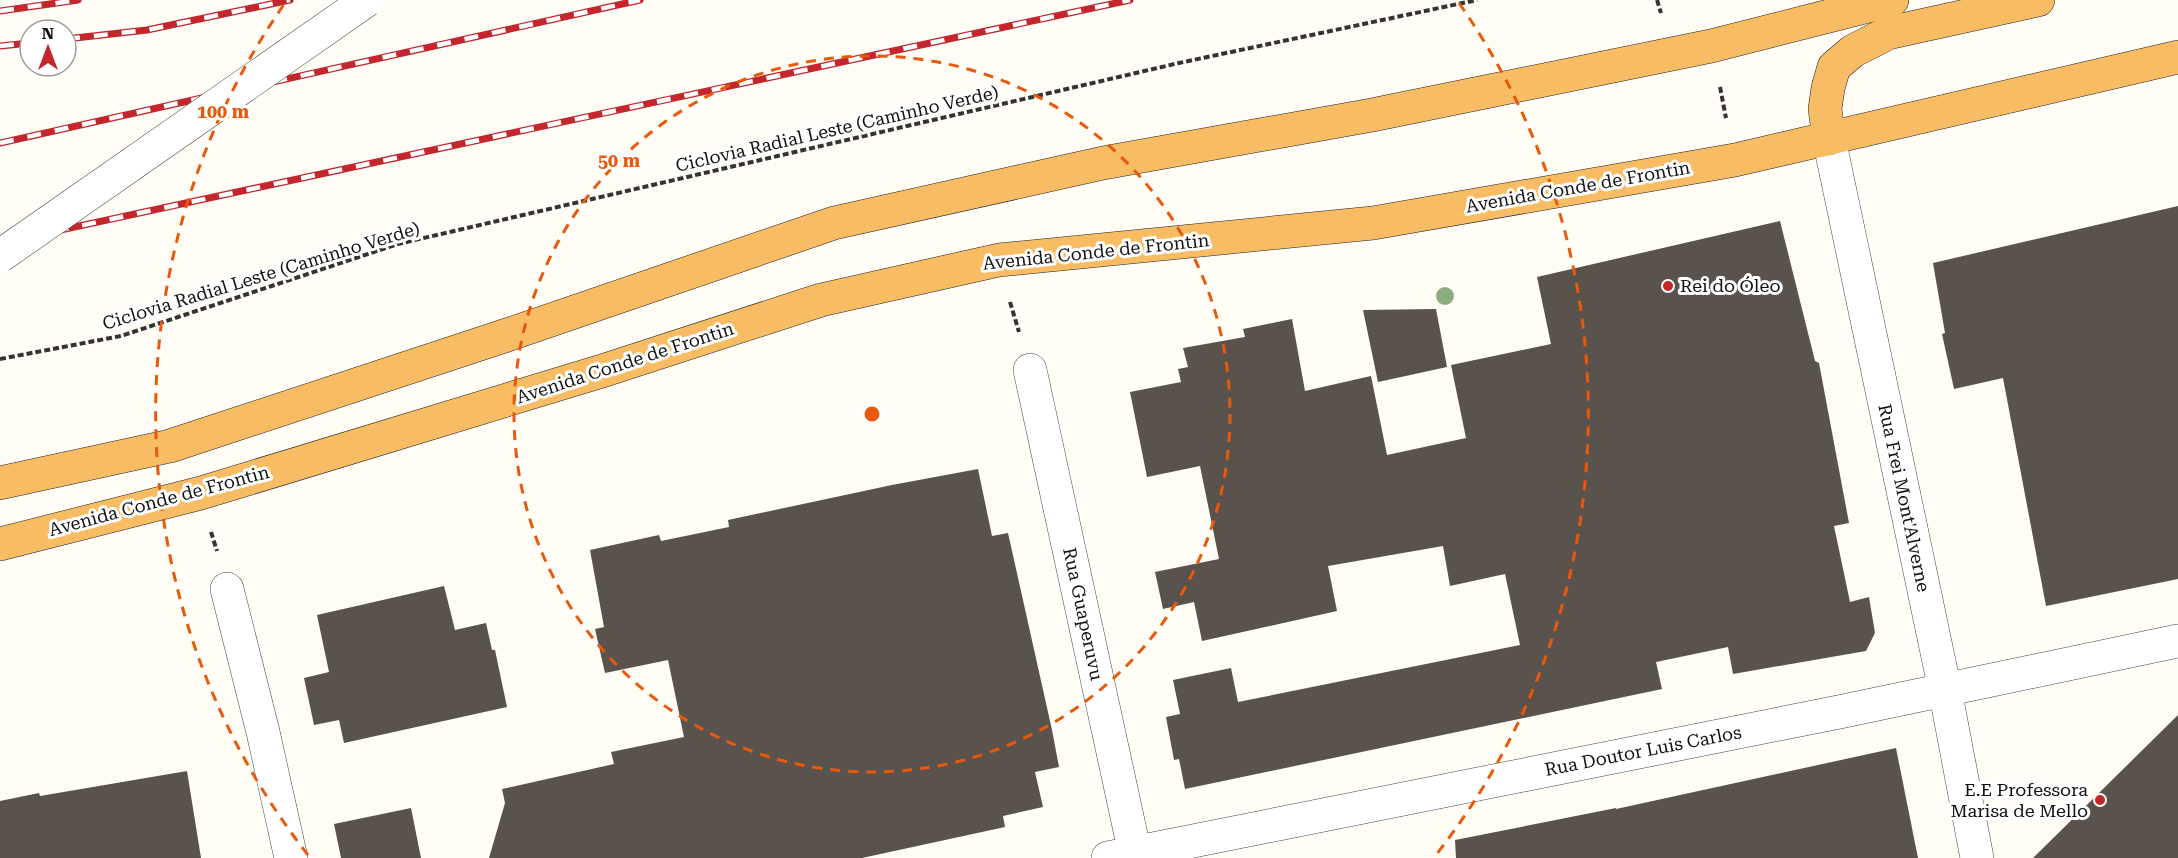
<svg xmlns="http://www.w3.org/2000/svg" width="2178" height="858" viewBox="0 0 2178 858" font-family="'Roboto Serif',serif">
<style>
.building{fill:#5a524d}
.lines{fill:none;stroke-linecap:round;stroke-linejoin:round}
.minor-casing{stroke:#444;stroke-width:34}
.trunk-casing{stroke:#222;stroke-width:34}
.path{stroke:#333;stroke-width:4;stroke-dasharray:6 3;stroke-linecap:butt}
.minor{stroke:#fff;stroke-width:33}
.trunk{stroke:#f7bc64;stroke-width:33}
.rail-casing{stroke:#c4262e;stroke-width:7}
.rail{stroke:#fff;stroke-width:4.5;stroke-dasharray:14;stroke-linecap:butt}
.tertiary-bridge-casing{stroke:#444;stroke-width:34;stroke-linecap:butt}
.tertiary-bridge{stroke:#fff;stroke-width:33}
.tree{fill:#8dad7f}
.ring{fill:none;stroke:#e8590c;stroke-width:3;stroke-dasharray:10 8}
.poi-dot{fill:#c4262e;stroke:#fff;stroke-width:2}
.labels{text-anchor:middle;stroke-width:6;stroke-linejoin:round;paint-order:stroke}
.street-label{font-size:18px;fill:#111;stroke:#fff}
.poi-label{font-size:18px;fill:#111;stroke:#fff;text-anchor:start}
.centre{fill:#e8590c;stroke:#fff;stroke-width:3}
.ring-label{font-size:18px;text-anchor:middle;font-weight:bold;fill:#e8590c;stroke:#fff;stroke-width:6;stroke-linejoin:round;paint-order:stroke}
</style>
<rect width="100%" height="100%" fill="#fffdf5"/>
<g class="building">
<polygon points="2178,206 2178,579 2046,606 2003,378 1954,389 1942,334 1945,333 1933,263"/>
<polygon points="1780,221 1815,361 1819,363 1849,523 1834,526 1850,602 1869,597 1875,633 1866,651 1733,674 1728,647 1656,662 1662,689 1185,789 1179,759 1174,760 1166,717 1180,714 1173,680 1231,668 1238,702 1520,645 1505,574 1450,586 1443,546 1328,566 1337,611 1202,641 1194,602 1163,609 1155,572 1219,559 1200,466 1147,477 1130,392 1181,382 1178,369 1188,367 1183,348 1245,337 1243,329 1292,319 1305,391 1371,376 1387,455 1466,438 1451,365 1551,344 1537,277"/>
<polygon points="1436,309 1447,367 1378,382 1363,310"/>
<polygon points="978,469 992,536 1008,533 1052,730 1059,767 1035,772 1043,807 1003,816 1005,827 862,858 489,858 505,803 502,789 614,764 611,752 684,737 668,660 605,673 595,629 604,627 590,550 659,535 661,541 729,527 728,520 892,485"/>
<polygon points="444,586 455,630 486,623 492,650 495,650 507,707 344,743 339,720 314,725 304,678 329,672 317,615"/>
<polygon points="2178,715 2178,858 2033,858"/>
<polygon points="1896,748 1918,858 1456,858 1455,840 1616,808 1616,809"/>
<polygon points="187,771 201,858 0,858 0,801 39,793 40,796"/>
<polygon points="411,808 421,858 341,858 334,824"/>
</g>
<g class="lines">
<defs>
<g id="minor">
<polyline points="1829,139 1945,690 1977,858"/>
<polyline points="1030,370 1136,858"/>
<polyline points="227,589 263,732 291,858"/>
<polyline points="1108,858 1839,712 2178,641"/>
</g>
<g id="trunk">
<polyline points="1829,139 1825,109 1828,88 1834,67 1853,51 1888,33 2038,0"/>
<polyline points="0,483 170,446 504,336 834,223 1103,163 1372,115 1711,46 1892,0"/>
<polyline points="0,544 201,493 602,371 821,300 999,260 1373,223 1735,160 2178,57"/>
</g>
</defs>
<use href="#minor" class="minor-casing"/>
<use href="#trunk" class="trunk-casing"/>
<g class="path">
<polyline points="1657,0 1661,13"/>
<polyline points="1720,87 1726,118"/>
<polyline points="1010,302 1019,332"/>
<polyline points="0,359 121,336 398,244 1179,63 1477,0"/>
<polyline points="211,532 217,551"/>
</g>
<use href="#minor" class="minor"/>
<use href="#trunk" class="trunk"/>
<defs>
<g id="rail">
<polyline points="0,11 78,0"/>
<polyline points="66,39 147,30 290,0"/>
<polyline points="0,46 30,43"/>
<polyline points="0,143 640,0"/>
<polyline points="0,243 1130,0"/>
</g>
</defs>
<use href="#rail" class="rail-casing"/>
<use href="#rail" class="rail"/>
<defs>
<polyline id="tertiary-bridge" points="0,256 367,0"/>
</defs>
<use href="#tertiary-bridge" class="tertiary-bridge-casing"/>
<use href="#tertiary-bridge" class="tertiary-bridge"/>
</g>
<circle class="tree" cx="1445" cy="296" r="9"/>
<g class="ring">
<circle cx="872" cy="414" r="358"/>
<path d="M308 855A716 716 0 0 1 285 3M1459 3A716 716 0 0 1 1436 855"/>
</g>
<g class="poi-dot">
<circle cx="1668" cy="286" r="6"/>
<circle cx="2100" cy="800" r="6"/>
</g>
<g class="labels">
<g class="street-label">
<text transform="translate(837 129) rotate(-13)" y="6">Ciclovia Radial Leste (Caminho Verde)</text>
<text transform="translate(1578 187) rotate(-10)" y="6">Avenida Conde de Frontin</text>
<text transform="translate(1096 252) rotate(-6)" y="6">Avenida Conde de Frontin</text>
<text transform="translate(261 276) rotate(-17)" y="6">Ciclovia Radial Leste (Caminho Verde)</text>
<text transform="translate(625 363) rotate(-18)" y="6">Avenida Conde de Frontin</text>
<text transform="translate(1904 498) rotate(78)" y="6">Rua Frei Mont'Alverne</text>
<text transform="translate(159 501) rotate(-15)" y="6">Avenida Conde de Frontin</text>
<text transform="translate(1083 614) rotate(78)" y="6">Rua Guaperuvu</text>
<text transform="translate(1643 751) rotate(-11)" y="6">Rua Doutor Luis Carlos</text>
</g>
<g class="poi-label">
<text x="1680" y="292">Rei do Óleo</text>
<text x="2088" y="796" text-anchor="end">E.E Professora<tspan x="2088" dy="21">Marisa de Mello</tspan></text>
</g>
</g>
<circle cx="872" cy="414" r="9" class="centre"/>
<g class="ring-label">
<text x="223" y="118">100 m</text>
<text x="619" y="167">50 m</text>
</g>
<g transform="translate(48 48)"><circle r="28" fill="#ffffff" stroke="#a0a0a0" stroke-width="1.5"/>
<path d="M0-4.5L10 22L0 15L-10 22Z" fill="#c4262e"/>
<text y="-9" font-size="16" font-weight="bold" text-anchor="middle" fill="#111111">N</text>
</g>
</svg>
